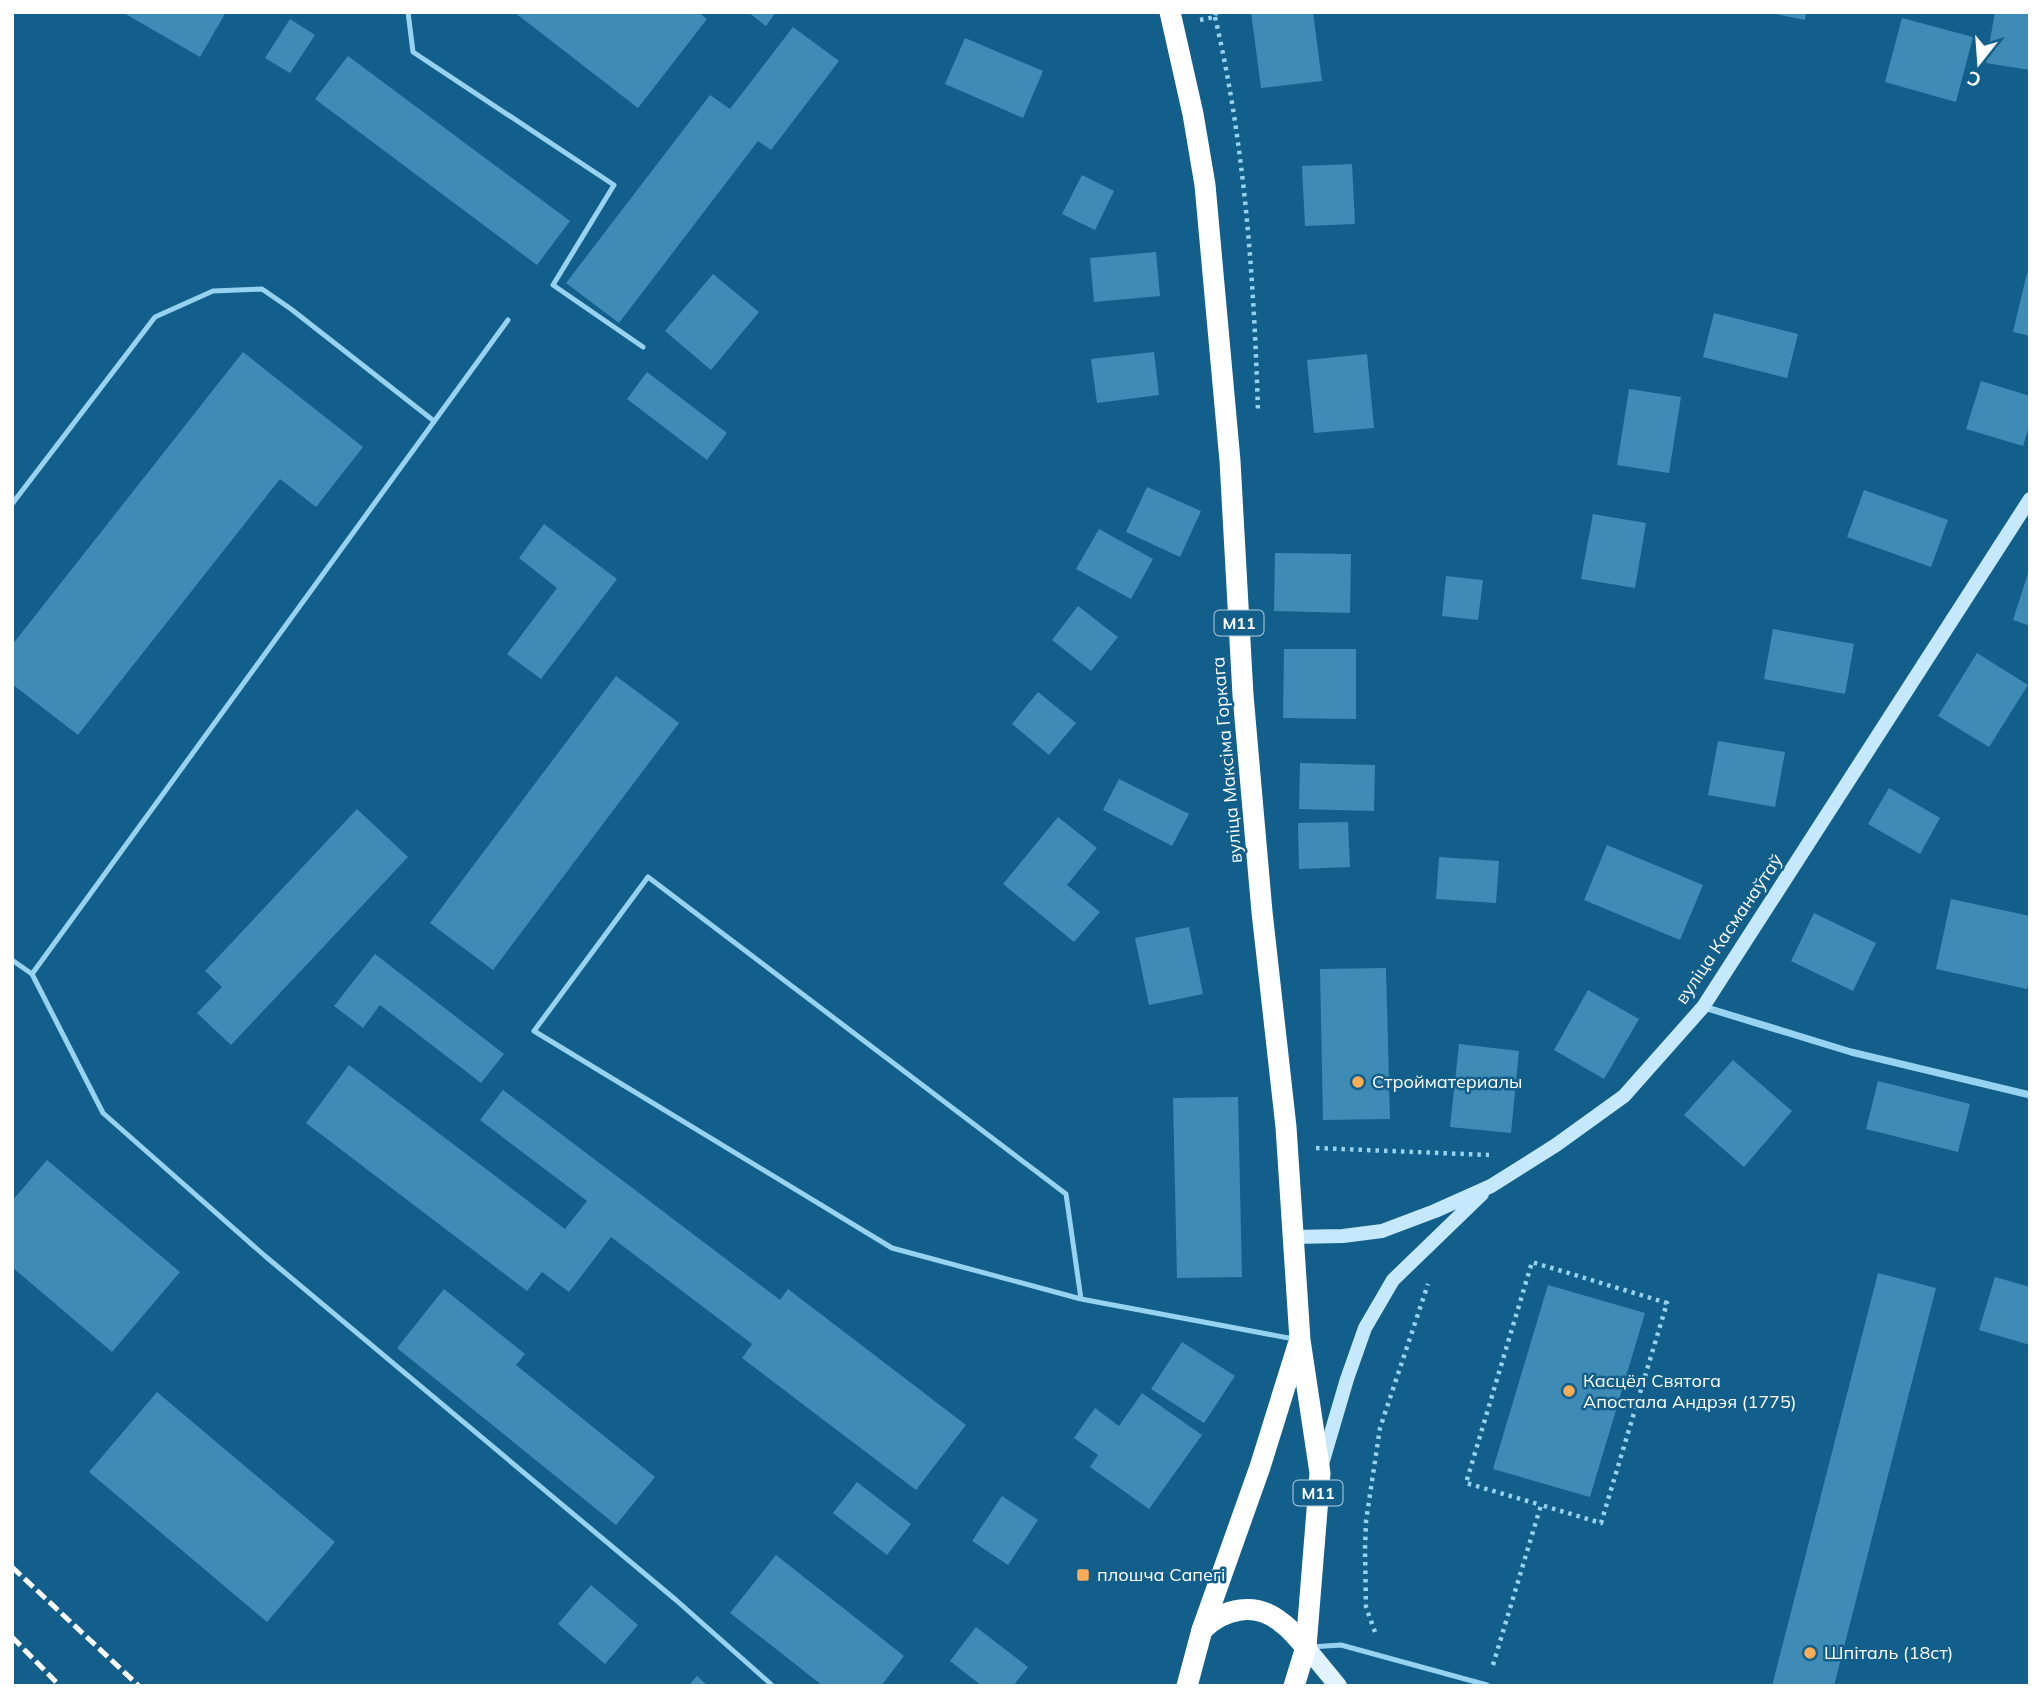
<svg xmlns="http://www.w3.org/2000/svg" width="2042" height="1698" viewBox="0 0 2042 1698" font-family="Mulish,sans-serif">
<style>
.building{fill:#3e8cb6}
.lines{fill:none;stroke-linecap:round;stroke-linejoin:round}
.path{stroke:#97d2f1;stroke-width:4.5;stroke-dasharray:3.5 5;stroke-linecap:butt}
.lane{stroke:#97d2f1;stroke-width:5}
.street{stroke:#97d2f1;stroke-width:7}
.secondary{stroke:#c5e8fc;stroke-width:14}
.primary{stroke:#e1f3ff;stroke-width:18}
.highway{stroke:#fff;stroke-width:21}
.rail{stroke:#fff;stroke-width:5;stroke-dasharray:12 5;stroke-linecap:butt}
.poi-dot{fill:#ffac57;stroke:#115f8a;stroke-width:2.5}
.labels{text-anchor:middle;stroke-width:5;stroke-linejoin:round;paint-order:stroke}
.shield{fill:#115f8a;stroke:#b8cfdc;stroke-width:2}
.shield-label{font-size:16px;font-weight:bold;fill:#fff}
.street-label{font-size:18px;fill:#fff;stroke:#115f8a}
.poi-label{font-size:18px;fill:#fff;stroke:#115f8a;text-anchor:start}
</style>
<rect width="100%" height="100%" fill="#115f8a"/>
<g class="building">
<polygon points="122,12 226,12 200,57"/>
<polygon points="514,12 698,12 707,19 638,108"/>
<polygon points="748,12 776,12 766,26"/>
<polygon points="1251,12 1313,12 1322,81 1261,88"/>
<polygon points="1766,12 1806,12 1805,20"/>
<polygon points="1995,12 2030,12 2030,70 1986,63"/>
<polygon points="1902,18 1973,37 1956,102 1885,82"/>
<polygon points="290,19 315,35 290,73 265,58"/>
<polygon points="793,27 839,61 771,150 758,141 619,323 566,283 710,95 730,109"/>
<polygon points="965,38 1043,71 1023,118 945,84"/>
<polygon points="348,56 570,221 537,265 315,99"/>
<polygon points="1352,164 1355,224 1305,226 1302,166"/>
<polygon points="1082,175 1114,191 1095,230 1062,214"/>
<polygon points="1156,252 1160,296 1094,302 1090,258"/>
<polygon points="2027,273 2030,274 2030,336 2013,332"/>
<polygon points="713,274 759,312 711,370 665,331"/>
<polygon points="1714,313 1798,334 1787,378 1703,357"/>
<polygon points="243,352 363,447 316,507 280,479 78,735 12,684 12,645"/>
<polygon points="1154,352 1159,395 1097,403 1091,359"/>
<polygon points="1367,354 1374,428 1314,433 1307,360"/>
<polygon points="647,372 727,433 707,460 627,399"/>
<polygon points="1981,381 2030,396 2030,423 2023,446 1966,429"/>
<polygon points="1629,389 1681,397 1669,473 1617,465"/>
<polygon points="1147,487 1201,511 1180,557 1126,532"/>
<polygon points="1864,490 1948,520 1931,567 1847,537"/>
<polygon points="1593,514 1646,523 1635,588 1581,579"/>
<polygon points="544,524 617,579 541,679 507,654 557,588 519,558"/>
<polygon points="1099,529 1153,559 1131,599 1076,569"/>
<polygon points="1275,553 1351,554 1350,613 1274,611"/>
<polygon points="2029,570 2030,571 2030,626 2013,620"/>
<polygon points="1446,576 1483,580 1478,620 1442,616"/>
<polygon points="1078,606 1118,637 1091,671 1052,640"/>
<polygon points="1773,629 1854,644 1845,694 1764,679"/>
<polygon points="1284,649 1356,649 1356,719 1283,718"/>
<polygon points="1977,653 2028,685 1989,747 1938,716"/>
<polygon points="616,676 679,723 493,970 430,923"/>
<polygon points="1038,692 1076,723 1049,755 1012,724"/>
<polygon points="1718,741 1785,752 1775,807 1708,795"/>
<polygon points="1300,763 1375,765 1374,811 1299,809"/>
<polygon points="1119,779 1189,814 1172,846 1103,810"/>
<polygon points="1889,788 1940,818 1920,854 1868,824"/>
<polygon points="357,809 408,857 231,1045 197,1013 222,987 205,971"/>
<polygon points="1058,817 1097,848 1067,885 1100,912 1074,942 1003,884"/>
<polygon points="1348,822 1350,867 1299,869 1298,823"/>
<polygon points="1607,845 1703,885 1680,940 1584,900"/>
<polygon points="1439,857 1499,861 1496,903 1436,899"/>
<polygon points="1951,899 2030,916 2030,975 2027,989 1936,969"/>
<polygon points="1814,913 1876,943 1853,991 1791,961"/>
<polygon points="1189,927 1203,994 1149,1005 1135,938"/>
<polygon points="375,954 504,1054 481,1083 380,1005 363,1028 334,1006"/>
<polygon points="1386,968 1390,1119 1323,1120 1320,969"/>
<polygon points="1588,990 1639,1019 1604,1079 1554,1050"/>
<polygon points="1459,1044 1519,1051 1511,1133 1450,1127"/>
<polygon points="1733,1060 1792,1111 1744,1167 1684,1115"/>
<polygon points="349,1065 565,1229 587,1201 480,1120 503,1090 780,1300 788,1289 966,1425 916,1490 742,1358 752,1344 611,1237 569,1292 542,1272 527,1291 306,1123"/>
<polygon points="1878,1081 1970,1104 1958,1152 1866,1129"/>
<polygon points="1238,1097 1242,1277 1177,1278 1173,1098"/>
<polygon points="47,1160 180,1272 112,1352 12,1267 12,1201"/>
<polygon points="1878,1273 1936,1288 1834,1686 1772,1686"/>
<polygon points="1995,1277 2030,1287 2030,1345 1979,1330"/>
<polygon points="1548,1285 1645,1313 1590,1497 1493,1469"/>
<polygon points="444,1289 525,1354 516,1365 655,1477 616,1525 397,1348"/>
<polygon points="1182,1342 1235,1376 1204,1423 1151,1389"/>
<polygon points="157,1392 335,1542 267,1622 89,1472"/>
<polygon points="1142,1393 1202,1435 1149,1509 1090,1467 1098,1455 1074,1438 1095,1408 1119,1426"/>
<polygon points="857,1482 911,1524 887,1555 833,1513"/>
<polygon points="1002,1496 1038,1520 1008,1565 972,1541"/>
<polygon points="776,1555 904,1656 881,1686 823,1686 730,1613"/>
<polygon points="591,1585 638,1625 605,1664 558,1624"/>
<polygon points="976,1627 1028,1667 1013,1686 982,1686 950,1661"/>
<polygon points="697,1676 708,1686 688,1686"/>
</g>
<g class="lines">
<g class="path">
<path d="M1215 17C1245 145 1254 280 1258 412"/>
<polyline points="1200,20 1215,17 1216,12"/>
<polyline points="1316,1148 1489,1155"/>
<polyline points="1375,1632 1366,1607 1365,1549 1366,1521 1380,1428 1428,1284"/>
<polyline points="1493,1665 1541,1505 1601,1523 1667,1303 1532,1262 1466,1483 1541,1505"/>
</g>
<g class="lane">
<polyline points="408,12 413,52 614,185 553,285 643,347"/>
<polyline points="508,320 32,974 103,1113 265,1256 676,1600 773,1686"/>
<polyline points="12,504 155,317 213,291 262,289 291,309 434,421"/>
<polyline points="12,960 32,974"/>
<polyline points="1081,1299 1066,1194 648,877 534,1031 892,1248 1081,1299 1294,1339"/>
<polyline points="1310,1647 1341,1645 1487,1685"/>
</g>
<polyline class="street" points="1704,1007 1851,1052 2030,1095"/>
<g class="secondary">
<polyline points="1293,1237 1343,1236 1382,1231 1435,1211 1491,1186 1556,1145 1624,1096 1703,1007 2030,499"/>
<polyline points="1322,1464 1347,1379 1365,1328 1393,1280 1482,1194"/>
</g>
<polyline class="primary" points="1306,1647 1338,1686"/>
<g class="highway">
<polyline points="1170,12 1193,114 1205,185 1230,461 1243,695 1262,912 1286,1127 1300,1340 1320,1473 1306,1647 1294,1686"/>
<path d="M1202 1630C1224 1608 1256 1601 1282 1623 1291 1629 1298 1639 1306 1647"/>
<polyline points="1187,1686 1202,1630 1260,1467 1298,1345"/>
</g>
<g class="rail">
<polyline points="12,1567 139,1686"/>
<polyline points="12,1637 60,1686"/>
</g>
</g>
<g class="poi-dot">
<circle cx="1358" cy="1082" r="7"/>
<circle cx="1569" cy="1391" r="7"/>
<rect x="1076" y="1568" width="14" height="14" rx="3.5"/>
<circle cx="1810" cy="1653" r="7"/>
</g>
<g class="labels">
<g class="shield">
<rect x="1214.5" y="610.5" width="49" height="25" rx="5"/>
<rect x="1293.5" y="1480.5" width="49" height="25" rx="5"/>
</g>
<g class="shield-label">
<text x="1239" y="629">М11</text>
<text x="1318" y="1499">М11</text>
</g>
<g class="street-label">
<text transform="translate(1227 760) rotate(-95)" y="6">вуліца Максіма Горкага</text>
<text transform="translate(1729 929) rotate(-56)" y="6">вуліца Касманаўтаў</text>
</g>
<g class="poi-label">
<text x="1372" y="1088">Стройматериалы</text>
<text x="1583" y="1387">Касцёл Святога<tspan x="1583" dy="21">Апостала Андрэя (1775)</tspan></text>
<text x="1097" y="1581">плошча Сапегі</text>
<text x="1824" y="1659">Шпіталь (18ст)</text>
</g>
</g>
<rect width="2042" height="1698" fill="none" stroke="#ffffff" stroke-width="28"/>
<g transform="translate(1979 63) rotate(197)" stroke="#115f8a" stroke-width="5" paint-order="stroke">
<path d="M0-5L12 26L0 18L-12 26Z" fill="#ffffff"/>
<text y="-10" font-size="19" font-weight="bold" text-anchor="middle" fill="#ffffff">С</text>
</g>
</svg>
